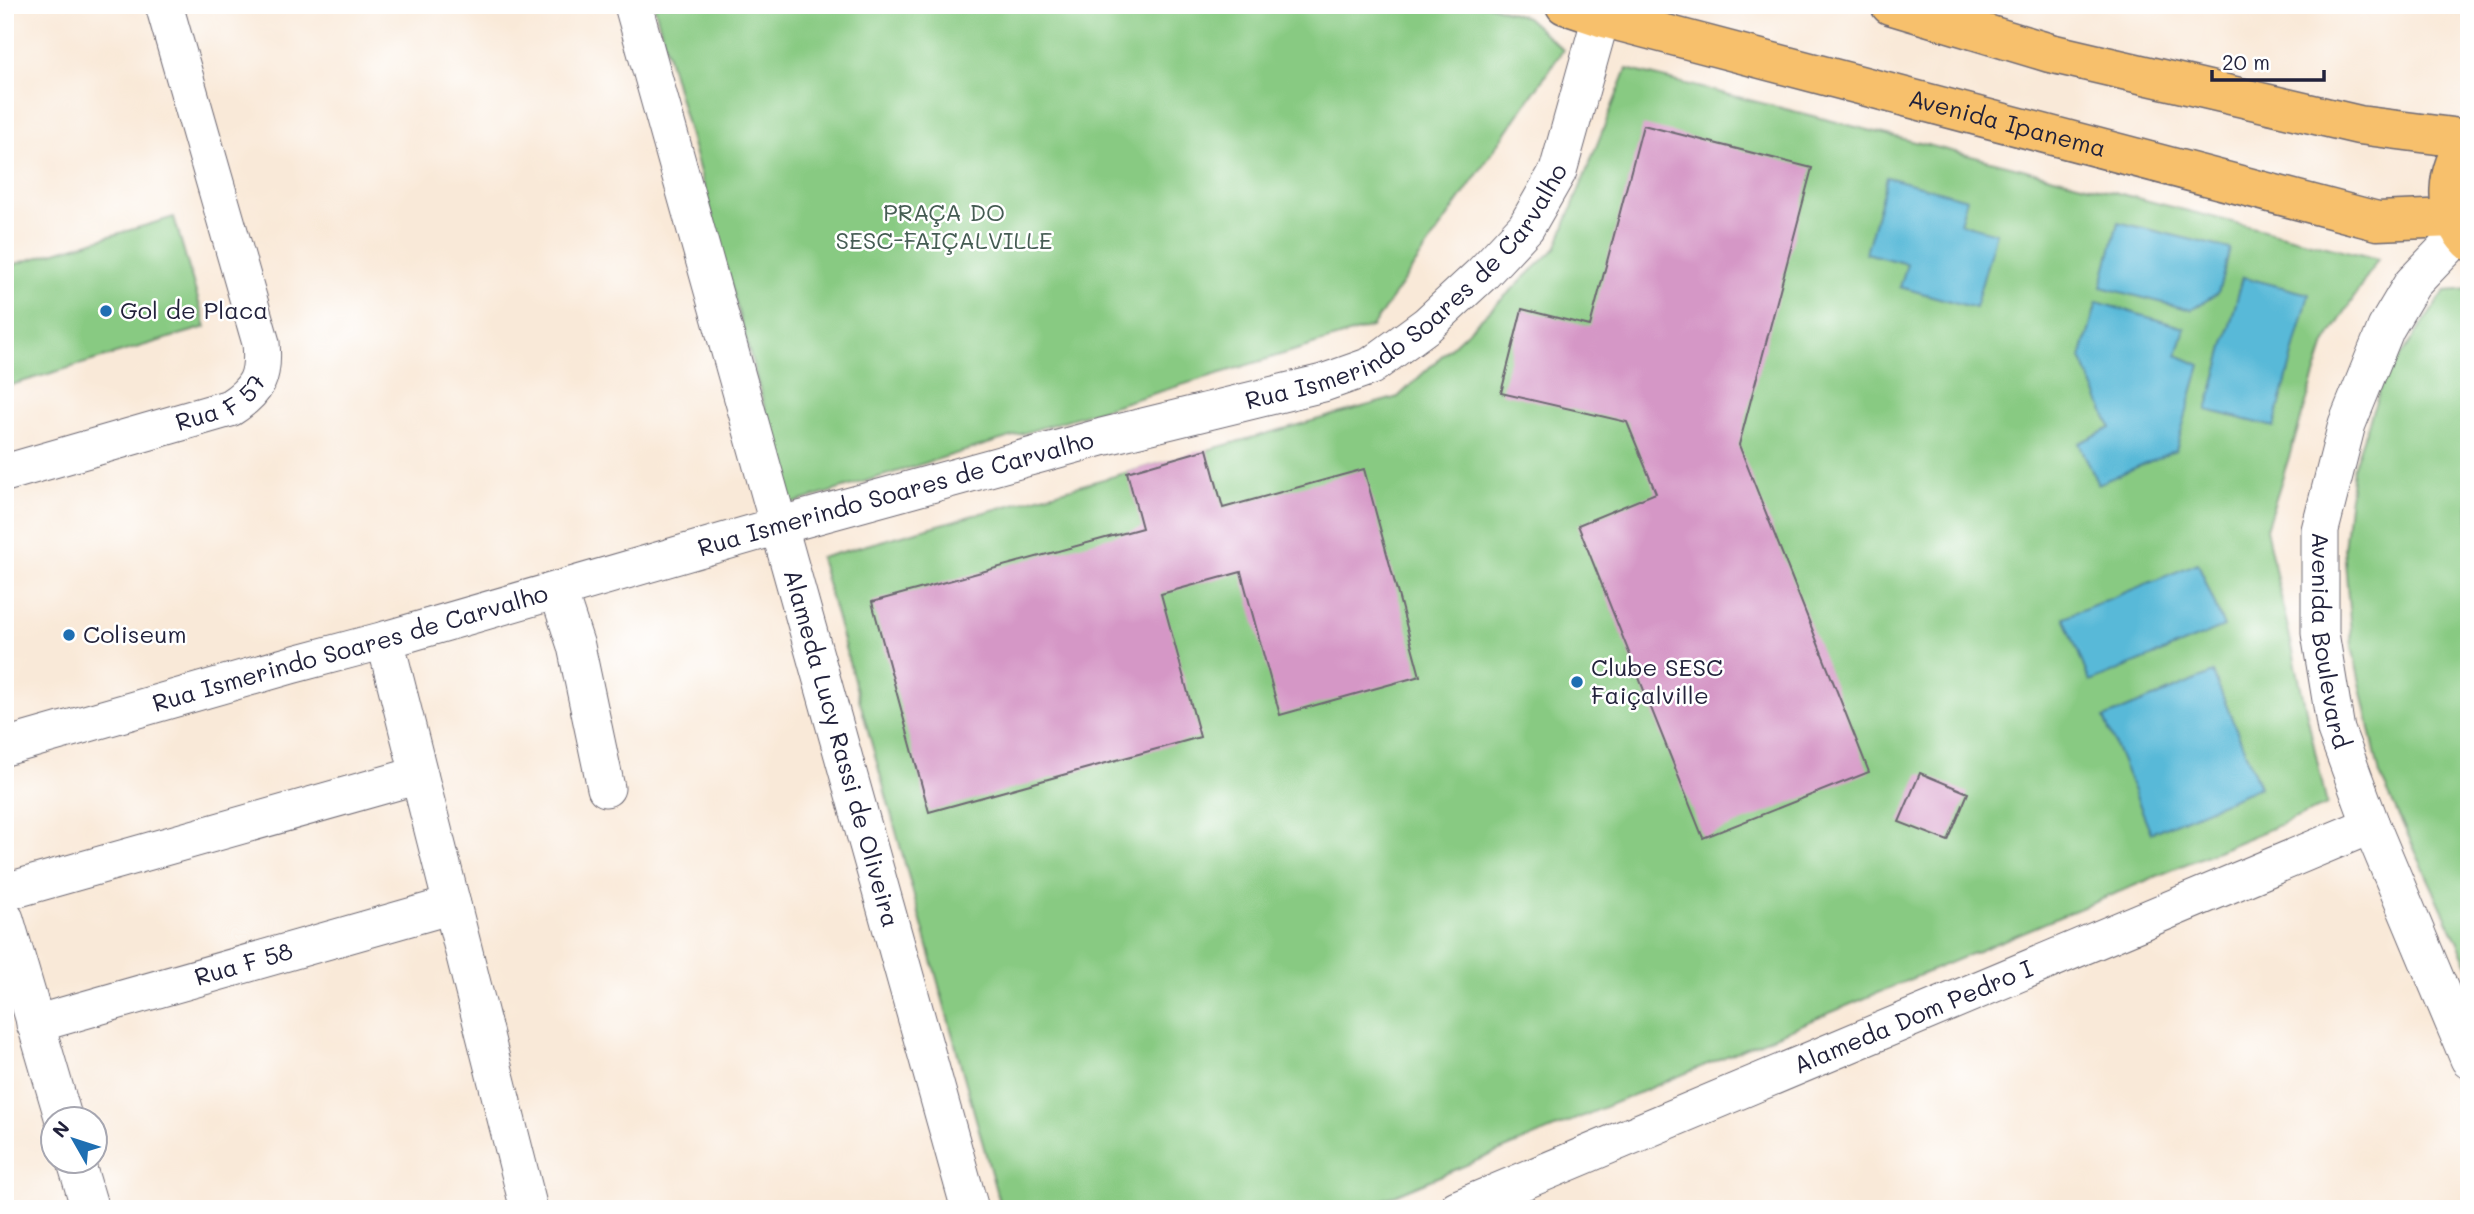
<svg xmlns="http://www.w3.org/2000/svg" width="2474" height="1214" viewBox="0 0 2474 1214" font-family="Mali,sans-serif">
<style>
.green{fill:#88ca82;stroke:#55765e;stroke-width:2}
.water{fill:#59b9d8;stroke:#3e6e8a;stroke-width:2}
.building{fill:#d597c6}
.lines{fill:none;stroke-linecap:round;stroke-linejoin:round}
.minor-casing{stroke:#6d6872;stroke-width:39}
.major-casing{stroke:#6d6872;stroke-width:41}
.minor{stroke:#fff;stroke-width:37}
.major{stroke:#f7c06c;stroke-width:38}
.poi-dot{fill:#1f6fb2;stroke:#fff;stroke-width:2.5}
.labels{text-anchor:middle;stroke-width:5;stroke-linejoin:round;paint-order:stroke}
.street-label{font-size:24px;fill:#22223b;stroke:#fff}
.park-label{font-size:24px;fill:#465d54;stroke:#fff}
.poi-label{font-size:24px;fill:#22223b;stroke:#fff;text-anchor:start}
</style>
<rect width="100%" height="100%" fill="#fff"/>
<filter id="ink" filterUnits="userSpaceOnUse"><feTurbulence type="fractalNoise" baseFrequency=".0143" numOctaves="2"/><feDisplacementMap in="SourceGraphic" scale="14" xChannelSelector="R" yChannelSelector="G"/><feConvolveMatrix kernelMatrix="1 2 1 2 8 2 1 2 1" color-interpolation-filters="sRGB"/></filter>
<filter id="wash" filterUnits="userSpaceOnUse"><feTurbulence type="fractalNoise" baseFrequency=".00686" numOctaves="4" result="noise"/><feDisplacementMap in="SourceGraphic" scale="28" xChannelSelector="R" yChannelSelector="G"/><feGaussianBlur stdDeviation="1.57" result="paint"/><feColorMatrix in="noise" values="0 0 0 0 0 0 0 0 0 0 0 0 0 0 0 0 0 1.4 0 .05"/><feComposite in="paint" operator="in"/></filter>
<g filter="url(#wash)">
<rect width="100%" height="100%" fill="#f9e9d8"/>
<g class="green">
<polygon points="654,5 1489,5 1526,17 1563,50 1372,327 791,504"/>
<polygon points="1627,69 2378,259 2325,344 2266,529 2327,805 1361,1209 1001,1209 820,558 1398,397 1556,248"/>
<polygon points="174,217 206,327 5,387 5,267"/>
<polygon points="2469,289 2469,967 2380,775 2352,646 2344,549 2353,468 2382,384 2445,291"/>
</g>
<g class="water">
<polygon points="1887,177 1967,199 1960,223 1996,233 1975,308 1900,287 1907,264 1866,253"/>
<polygon points="2118,222 2230,249 2218,293 2191,310 2101,287"/>
<polygon points="2243,277 2309,294 2274,427 2207,410"/>
<polygon points="2097,302 2185,328 2177,355 2200,365 2176,450 2098,484 2079,443 2111,428 2081,358"/>
<polygon points="2198,563 2224,627 2090,682 2064,617"/>
<polygon points="2213,673 2260,787 2151,833 2104,718"/>
</g>
<g id="blocks">
<g class="building">
<polygon points="1643,125 1812,168 1739,445 1869,772 1703,838 1578,525 1656,493 1627,422 1501,393 1522,309 1590,326"/>
<polygon points="1207,449 1223,508 1364,469 1420,676 1280,715 1241,572 1161,594 1200,737 929,812 872,602 1142,528 1127,472"/>
<polygon points="1920,773 1968,793 1948,841 1899,822"/>
</g>
</g>
</g>
<g filter="url(#ink)">
<use href="#blocks" fill-opacity="0" stroke="#6d6872" stroke-width="2"/>
<g class="lines">
<defs>
<g id="minor">
<path id="s1" d="M633 5 970 1209"/>
<path id="s2" d="M2461 233 2412 284 2386 328 2347 424 2320 530V633L2336 730 2371 825 2469 1059"/>
<path id="s3" d="M5 473 230 408C258 390 264 376 261 343L164 5"/>
<polyline points="558,591 576,646 606,788"/>
<polyline points="385,640 529,1209"/>
<path id="s4" d="M5 747 291 665 385 640 778 526 1102 437 1323 383 1371 366 1427 325 1483 273 1526 227 1558 171 1601 17"/>
<polyline points="5,892 419,775"/>
<polyline points="5,919 64,1120"/>
<path id="s5" d="M35 1024 452 905"/>
<polyline points="76,1162 90,1209"/>
<path id="s6" d="M1457 1209 2371 825"/>
</g>
<g id="major">
<path id="s7" d="M1565 5 1601 17 2377 221 2453 218"/>
<polyline points="1890,5 2050,53 2359,125 2468,139"/>
<path d="M2469 138C2446 169 2440 211 2469 241"/>
</g>
</defs>
<use href="#minor" class="minor-casing"/>
<use href="#major" class="major-casing"/>
<use href="#minor" class="minor"/>
<use href="#major" class="major"/>
</g>
</g>
<g class="poi-dot">
<circle cx="106" cy="311" r="7"/>
<circle cx="69" cy="635" r="7"/>
<circle cx="1577" cy="682" r="7"/>
</g>
<g class="labels">
<g class="street-label">
<text dy="8" stroke="none"><textPath href="#s7" startOffset="458">Avenida Ipanema</textPath></text>
<text dy="8" stroke="none"><textPath href="#s4" startOffset="1493">Rua Ismerindo Soares de Carvalho</textPath></text>
<text dy="8" stroke="none"><textPath href="#s3" startOffset="228">Rua F 57</textPath></text>
<text dy="8" stroke="none"><textPath href="#s4" startOffset="926">Rua Ismerindo Soares de Carvalho</textPath></text>
<text dy="8" stroke="none"><textPath href="#s2" startOffset="446">Avenida Boulevard</textPath></text>
<text dy="8" stroke="none"><textPath href="#s4" startOffset="359">Rua Ismerindo Soares de Carvalho</textPath></text>
<text dy="8" stroke="none"><textPath href="#s1" startOffset="772">Alameda Lucy Rassi de Oliveira</textPath></text>
<text dy="8" stroke="none"><textPath href="#s5" startOffset="217">Rua F 58</textPath></text>
<text dy="8" stroke="none"><textPath href="#s6" startOffset="495">Alameda Dom Pedro I</textPath></text>
</g>
<g class="park-label">
<text x="944" y="221">PRAÇA DO<tspan x="944" dy="28">SESC-FAIÇALVILLE</tspan></text>
</g>
<g class="poi-label">
<text x="120" y="319">Gol de Placa</text>
<text x="83" y="643">Coliseum</text>
<text x="1591" y="676">Clube SESC<tspan x="1591" dy="28">Faiçalville</tspan></text>
</g>
</g>
<rect width="2474" height="1214" fill="none" stroke="#fff" stroke-width="28"/>
<g transform="translate(74 1140) rotate(309)"><circle r="33" fill="#ffffff" stroke="#a7a7b1" stroke-width="2"/>
<path d="M0-5L12 26L0 18L-12 26Z" fill="#1f6fb2"/>
<text y="-10" font-size="19" font-weight="bold" text-anchor="middle" fill="#22223b">N</text>
</g>
<path d="M2212 70v10h112v-10" fill="none" stroke="#22223b" stroke-width="3.5"/>
<text x="2222" y="70" font-size="21" fill="#22223b" stroke="#ffffff" stroke-width="5" paint-order="stroke">20 m</text>
</svg>
